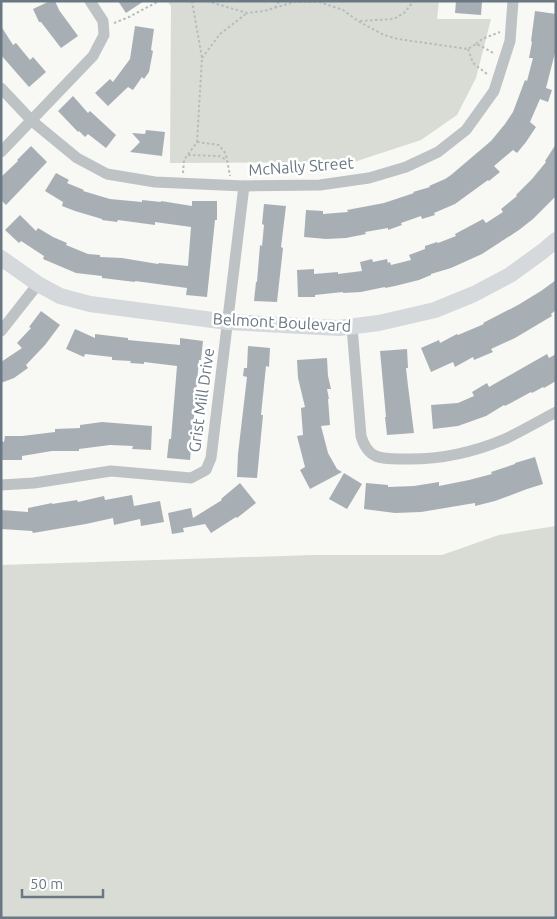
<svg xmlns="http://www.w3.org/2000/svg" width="557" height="919" viewBox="0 0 557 919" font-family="Ubuntu,sans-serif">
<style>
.green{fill:#d8dcd5}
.building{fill:#a8afb4}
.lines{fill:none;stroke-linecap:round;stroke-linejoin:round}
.path{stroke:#b8bbbe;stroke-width:2;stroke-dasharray:2.5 2.5;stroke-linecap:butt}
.street{stroke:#bdc2c5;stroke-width:11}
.secondary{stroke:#d5d9dc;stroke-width:16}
.labels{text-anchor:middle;stroke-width:5;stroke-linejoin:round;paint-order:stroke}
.street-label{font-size:16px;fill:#6a7883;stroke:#fff}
</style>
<rect width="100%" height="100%" fill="#f8f8f5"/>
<g class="green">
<polygon points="167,1 439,1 437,19 491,19 476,78 457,115 421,140 354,162 170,163 171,6"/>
<polygon points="556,526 556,918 1,918 1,565 313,555 442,555 499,535"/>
</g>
<g class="building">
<polygon points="50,1 55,1 59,10 78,36 61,48 41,22 39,22 33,9"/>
<polygon points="118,1 144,1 126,13"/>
<polygon points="456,1 482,1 481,15 455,13"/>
<polygon points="535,11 556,14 556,49 546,88 552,90 548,102 540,99 530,122 536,127 526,142 517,153 513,150 494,166 500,172 489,181 488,180 455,204 434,213 435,215 422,219 421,216 401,223 402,225 388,230 388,228 365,232 366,234 346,238 326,239 304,237 306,210 323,211 323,214 348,212 347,210 384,203 414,193 413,192 430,187 429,186 445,179 451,175 491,141 505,124 513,112 525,80 527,81 533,58 529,58 532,42 531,41"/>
<polygon points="1,26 13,45 16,43 30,60 33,57 46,72 29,87 1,55"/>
<polygon points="135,26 154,29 151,50 153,51 149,72 144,79 142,77 133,90 128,87 108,106 95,93 110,79 113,82 130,59"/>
<polygon points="73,96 88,113 90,111 116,135 106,148 88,134 85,137 79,131 78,132 58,111"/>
<polygon points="146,130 165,132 162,156 130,152 140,142 132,133 145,134"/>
<polygon points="556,144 556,196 533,219 519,230 482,254 451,268 431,274 431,275 419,280 395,286 385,288 385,287 361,292 343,293 343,292 315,295 315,297 298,297 297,270 314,269 314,274 338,272 338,274 362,271 360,262 372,259 373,262 387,259 388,263 390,262 391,265 411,260 409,255 425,249 425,246 437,242 438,243 456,236 455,234 483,219 486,223 503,212 501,209 517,196 516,195 532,179 546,162 545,161"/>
<polygon points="31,146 47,162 6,205 1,200 1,177 18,161 17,160"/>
<polygon points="56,173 69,180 67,183 84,190 83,191 110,199 142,202 142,200 161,202 161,201 192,206 192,201 217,201 217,220 215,220 207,297 186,295 187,288 135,281 135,282 102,278 102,276 76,273 43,259 44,256 21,241 19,243 5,230 20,215 36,231 38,228 53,237 67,243 66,245 88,254 100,255 100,257 122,258 158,264 159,263 188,266 191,227 155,222 155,225 118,220 117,222 102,220 102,219 75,211 62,206 63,202 45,191"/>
<polygon points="264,204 286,206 281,247 283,248 277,302 254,301 256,282 257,282 260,245 262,246 264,225 262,224"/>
<polygon points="556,280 556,310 551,314 552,316 515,338 491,349 493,352 474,360 473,357 455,367 453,362 431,372 421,348 439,340 440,343 457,334 458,335 484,324 483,323 518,305 541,291"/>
<polygon points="41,311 60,325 45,345 26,365 28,368 14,378 1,383 1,362 22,348 17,343 31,328 29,327"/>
<polygon points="75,329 95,338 95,334 128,338 128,340 180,345 180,338 203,341 201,360 199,360 190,460 167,458 169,439 171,439 177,366 144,362 144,364 130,363 131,361 112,360 112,357 85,354 84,357 66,349"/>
<polygon points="248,346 270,348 269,367 266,366 261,415 263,415 257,478 237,477 238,454 247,377 243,376 244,368 247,368"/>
<polygon points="407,349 408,368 406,368 408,386 414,433 387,435 385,417 386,417 380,351"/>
<polygon points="547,354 549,358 556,354 556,381 544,388 543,387 532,393 531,392 505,406 504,405 486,416 458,426 433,429 431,405 458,403 474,396 472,392 487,383 489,387"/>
<polygon points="327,358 328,376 331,389 327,389 329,399 328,399 330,425 321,426 328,453 337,469 342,472 310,489 300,470 305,467 297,436 303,435 301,408 305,407 298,378 297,360"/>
<polygon points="102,422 152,426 151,450 132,449 133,446 110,445 79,449 79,451 52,451 22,456 22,460 1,460 1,441 4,442 5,436 22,436 55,432 55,429 80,428 80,425"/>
<polygon points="535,457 543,484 527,489 495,501 475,506 475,503 421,512 395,513 364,509 366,483 388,485 388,487 414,486 439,482 439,486 469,480 492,474 491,472 515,464 515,463"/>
<polygon points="344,473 362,484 347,509 329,499"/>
<polygon points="240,483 256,503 237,518 236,517 211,533 205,524 183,528 184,532 172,534 168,513 191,508 193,518 222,500 221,499"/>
<polygon points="132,495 134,506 160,501 164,522 141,526 140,519 114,525 113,518 86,524 33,533 32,531 1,529 1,510 28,512 28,508 52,503 52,504 77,500 78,502 104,496 105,500"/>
</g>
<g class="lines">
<g class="path">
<polyline points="207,1 247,13 264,11 294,2 319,2 343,10 358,21 384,35 398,39 468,49 476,44 481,46 495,54"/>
<polyline points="275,8 279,1"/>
<polyline points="360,21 394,19 404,13 414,1"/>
<polyline points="114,23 129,17 159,1"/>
<polyline points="476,44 482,39 500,32"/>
<polyline points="468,49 473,63 487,74"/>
<polyline points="202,58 220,34 247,13"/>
<polyline points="197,142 219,145 226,154 230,176"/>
<polyline points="188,155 219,156 227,160"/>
<polyline points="183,173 184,160 197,142 202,58 192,1"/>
</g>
<g class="street">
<polyline points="1,88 32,121 77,158 107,174 155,182 244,186 320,185 369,178 406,167 438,152 466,130 494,91 510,41 513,1"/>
<polyline points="1,152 93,56 104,35 103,21 90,1"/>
<path d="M352 327 361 436C368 460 382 459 403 459 438 460 472 453 505 439 522 431 539 421 556 412"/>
<polyline points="1,331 38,284"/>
<polyline points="1,485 34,483 111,471 191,478 206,470 211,458 244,186"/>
</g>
<polyline class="secondary" points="1,258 38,284 60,296 90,304 228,322 339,328 379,323 435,310 474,294 510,275 543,251 556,240"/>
</g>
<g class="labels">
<g class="street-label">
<text transform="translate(301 166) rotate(-4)" y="6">McNally Street</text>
<text transform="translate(282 322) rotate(3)" y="6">Belmont Boulevard</text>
<text transform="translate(201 400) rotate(-82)" y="6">Grist Mill Drive</text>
</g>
</g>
<rect width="557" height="919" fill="none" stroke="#6a7883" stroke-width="5"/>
<path d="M22 889v8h81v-8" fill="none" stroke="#6a7883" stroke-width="2.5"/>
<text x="30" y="889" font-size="15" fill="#6a7883" stroke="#ffffff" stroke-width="4" paint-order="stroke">50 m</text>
</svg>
